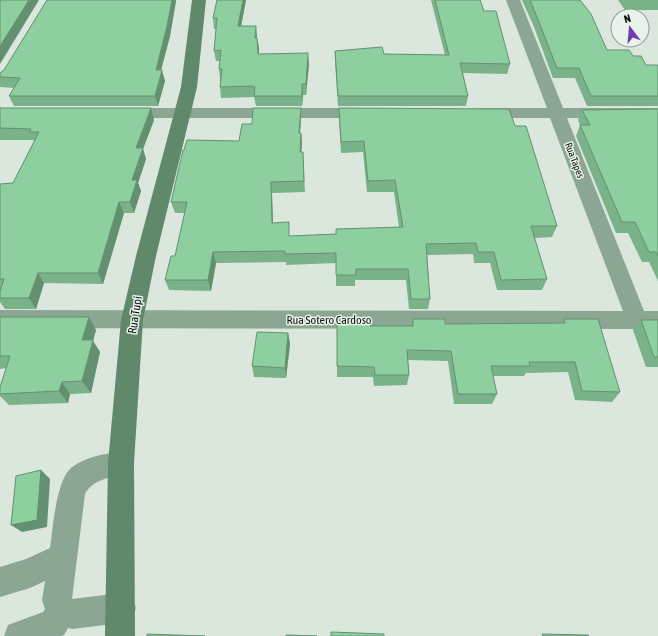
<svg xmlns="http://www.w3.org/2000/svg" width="658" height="636" viewBox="0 0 658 636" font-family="'Asap Condensed',sans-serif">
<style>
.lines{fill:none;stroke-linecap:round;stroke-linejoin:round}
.street{fill:#8ba692;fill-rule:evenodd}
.secondary{fill:#60896b;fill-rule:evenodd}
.wall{fill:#7ab28a}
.shaded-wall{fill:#639170}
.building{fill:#8ecfa0;stroke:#639170}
.labels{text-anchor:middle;stroke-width:3;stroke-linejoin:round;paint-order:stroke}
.far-street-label{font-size:10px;fill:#0e120f;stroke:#e8f4ea}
.street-label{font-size:12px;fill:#0e120f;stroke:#e8f4ea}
</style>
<rect width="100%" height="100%" fill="#dbe6dd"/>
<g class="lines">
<g class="street">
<polygon points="506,0 520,0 563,108 658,108 658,118 567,118 644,311 658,311 658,329 0,328 0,310 623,311 550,118 481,118 475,116 473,113 475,110 481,108 547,108"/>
<polygon points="123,108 369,108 375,110 377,113 375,116 369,118 123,118 117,116 115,113 117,110"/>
<path d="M121 451 130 454 134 463 130 472C114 478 94 477 85 494L72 599 121 593 132 597 136 608 132 619 121 623 72 629 68 628 64 635 61 636H4L8 625 43 612 45 609 42 600 45 581 30 588 0 597V567L26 559 50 548C53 528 56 481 71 468 84 457 105 454 121 451Z"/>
</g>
<polygon class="secondary" points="192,0 206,0 197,87 156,256 143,320 134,463 135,636 105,636 108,463 121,320 136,256 181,87"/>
</g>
<g class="wall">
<polygon points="47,0 176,0 170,36 161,70 165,81 158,106 14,106 9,96 14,88 0,87 0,73 4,70"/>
<polygon points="217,0 246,0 241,26 257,38 259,48 259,54 309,64 306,95 303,95 302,106 256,106 254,97 221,98 220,87 220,79 219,69 220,61 216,61 214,51 216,29 214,29 213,18"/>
<polygon points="431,0 480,0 484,11 510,64 507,74 463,73 468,96 466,106 338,106 335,61 335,51 384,54 445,55"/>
<polygon points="522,0 580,0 607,50 633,56 646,65 658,65 658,106 587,106 575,78 553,78 534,27"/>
<polygon points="618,0 658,0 658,10 625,10"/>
<polygon points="151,108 154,120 143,149 146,159 138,183 141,191 134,213 124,213 103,284 44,283 36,309 5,309 0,302 0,184 13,183 34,141 33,140 0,140 0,109"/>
<polygon points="339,108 515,126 557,226 552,237 534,238 547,279 542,290 497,290 490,263 474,263 473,254 427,255 430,299 428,309 409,309 406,280 355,280 355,286 336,286 336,263 286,265 286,262 216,263 211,291 169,290 165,280 175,256 185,213 175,213 171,202 239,141 252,124 301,120 300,133 301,133 302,144 301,152 303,152 305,192 272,193 273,223 290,236 336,234 399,227 394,192 367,192 363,152 341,153 339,120"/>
<polygon points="658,109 658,281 649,262 642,262 628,233 616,233 576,136 580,125 578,120 582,110"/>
<polygon points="0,317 89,317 96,330 93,341 100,352 91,393 70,394 68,403 9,405 0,396 0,387 6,368 0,369"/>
<polygon points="413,319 445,324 562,323 564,319 620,392 612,402 575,400 568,372 526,373 524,376 493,376 497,394 492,404 454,404 448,361 408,360 409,375 407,385 374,386 373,377 337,377 337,323 370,326 411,326"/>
<polygon points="641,320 658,320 658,367 646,367 633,330"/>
<polygon points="288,333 290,344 286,378 254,377 252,366"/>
</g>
<g class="shaded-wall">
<polygon points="29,0 39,0 0,64 0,46"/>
<polygon points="172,0 176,0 176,1 170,36 158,81 156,70"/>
<polygon points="243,0 246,0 239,37 238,26"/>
<polygon points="256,26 257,36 256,48 255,38"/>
<polygon points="257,38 259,48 259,65 258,54"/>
<polygon points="308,53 309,64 306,95 306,84"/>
<polygon points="162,70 165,81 158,106 155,96"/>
<polygon points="302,84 303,95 302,106"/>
<polygon points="151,108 154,120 143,149 146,159 138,183 141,191 134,213 130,202 132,180 136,148"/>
<polygon points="301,108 301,120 299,144 299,133"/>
<polygon points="301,133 302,144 300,164 300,152"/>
<polygon points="271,182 272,193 273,234 272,223"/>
<polygon points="119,202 124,213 103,284 98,273"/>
<polygon points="213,252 216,263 211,291 208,280"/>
<polygon points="38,273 44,283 36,309 29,298"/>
<polygon points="89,317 96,330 93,341 100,352 91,393 82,381 82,340"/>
<polygon points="288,333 290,344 286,378 285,368"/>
<polygon points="62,382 70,394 68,403 59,391"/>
<polygon points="41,470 50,479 47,527 22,532 11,525"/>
</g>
<g class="building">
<polygon points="0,0 29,0 0,46"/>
<polygon points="47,0 172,0 167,26 156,70 162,70 155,96 9,96 20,78 0,77 0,73 4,70"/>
<polygon points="217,0 243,0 238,26 256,26 255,38 257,38 258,54 308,53 306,84 302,84 302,96 254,96 255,87 252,86 220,87 222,69 219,69 221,50 214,51 217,18 213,18"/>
<polygon points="435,0 480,0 484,11 496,11 510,64 460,63 468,96 338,96 335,51 382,47 384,54 449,55"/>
<polygon points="530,0 580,0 591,14 607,50 629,50 633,56 641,56 646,65 658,65 658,96 591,96 579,68 557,68 537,17"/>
<polygon points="0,108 151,108 136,148 143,148 132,180 137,180 130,202 119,202 98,273 38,273 29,298 0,298 0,291 4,279 0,279 0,184 13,183 39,132 29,132 31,129 0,128"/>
<polygon points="253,108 301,108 299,133 301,133 300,152 303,152 304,181 271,182 272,223 289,222 289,236 336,234 336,229 403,227 395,180 368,181 364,141 341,142 339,108 509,109 515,126 526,126 557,226 531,226 547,279 501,280 494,252 478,252 476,243 426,244 430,299 411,299 408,269 356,269 356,275 336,275 336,253 285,254 285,251 213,252 208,280 165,280 171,256 175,256 187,202 171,202 183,150 184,150 187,140 239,141 242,124 252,124"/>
<polygon points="658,109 658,256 656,252 649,252 635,222 622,222 580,125 590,125 582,110"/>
<polygon points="0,317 89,317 82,340 93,340 82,381 62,382 59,391 0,394 0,387 10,356 0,356"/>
<polygon points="413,319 445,319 445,324 565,323 564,319 598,319 620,392 582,391 575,362 529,362 530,366 491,366 497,394 458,394 451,351 407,350 409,375 375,375 374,367 337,366 337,323 370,323 370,326 413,326"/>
<polygon points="641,320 658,320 658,357 654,357"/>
<polygon points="257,332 288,333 285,368 252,366"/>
<polygon points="41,470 37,520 11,525 16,476"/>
<polygon points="331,632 384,634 384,636 331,636"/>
<polygon points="147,634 205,636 147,636"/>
<polygon points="542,634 588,635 589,636 543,636"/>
<polygon points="286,635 317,636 286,636"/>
</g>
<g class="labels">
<g class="far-street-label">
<text transform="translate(575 160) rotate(69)" y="4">Rua Tapes</text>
</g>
<g class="street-label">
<text transform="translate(135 315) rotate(-81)" y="4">Rua Tupi</text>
<text x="329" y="324">Rua Sotero Cardoso</text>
</g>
</g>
<g transform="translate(630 28) rotate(344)"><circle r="19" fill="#e8f4ea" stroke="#919a92"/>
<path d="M0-3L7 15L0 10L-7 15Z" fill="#743ab0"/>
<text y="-6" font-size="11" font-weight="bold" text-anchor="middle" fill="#0e120f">N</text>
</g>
</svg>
